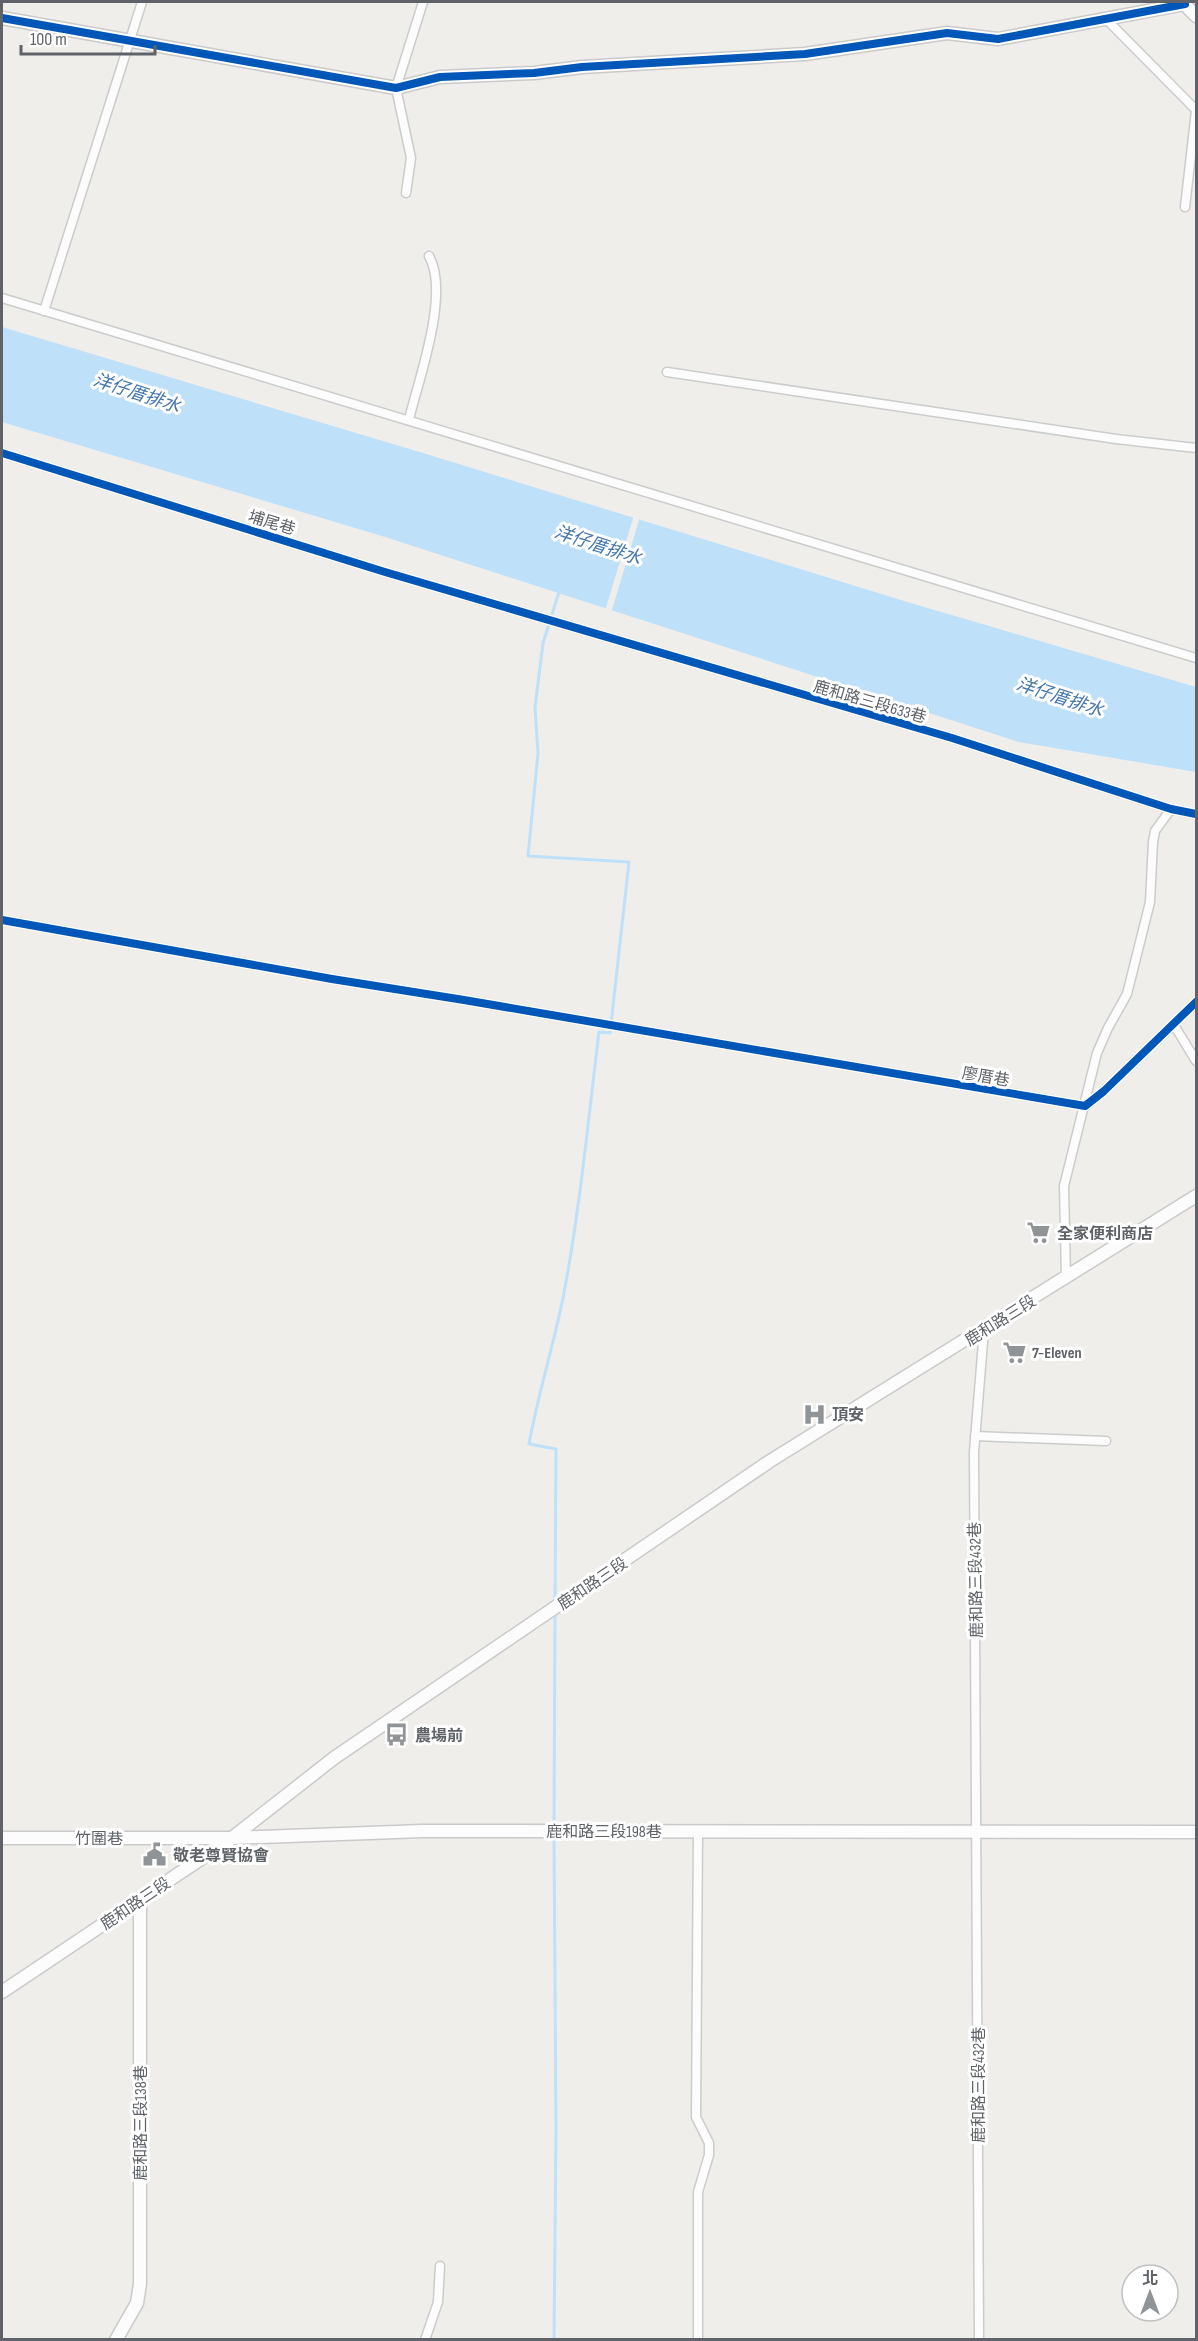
<svg xmlns="http://www.w3.org/2000/svg" width="1198" height="2341" viewBox="0 0 1198 2341" font-family="'Sofia Sans Condensed','Noto Sans TC',sans-serif">
<style>
.water{fill:#bfe0f9}
.pier{fill:#efeeea}
.lines{fill:none;stroke-linecap:round;stroke-linejoin:round}
.stream{stroke:#bfe0f9;stroke-width:3}
.street-casing{stroke:#cbcccc;stroke-width:11}
.secondary-casing{stroke:#cacacb;stroke-width:15}
.street{stroke:#fdfcfc;stroke-width:8}
.secondary{stroke:#fdfcfc;stroke-width:12}
.cycleway-casing{stroke:#fff;stroke-width:11}
.cycleway{stroke:#0057b8;stroke-width:8}
.labels{text-anchor:middle;stroke-width:6;stroke-linejoin:round;paint-order:stroke}
.street-label{font-size:16px;fill:#5f6368;stroke:#fff}
.poi-label{font-size:16px;font-weight:bold;fill:#5f6368;stroke:#fff;text-anchor:start}
.water-label{font-size:18px;font-style:italic;fill:#4174aa;stroke:#fff}
</style>
<rect width="100%" height="100%" fill="#efeeea"/>
<polygon class="water" points="2,327 423,453 914,604 1196,687 1196,772 1019,742 385,537 2,422"/>
<polygon class="pier" points="634,515 640,517 611,613 605,611"/>
<g class="lines">
<g class="stream">
<path d="M555 1603 556 1449 529 1444C538 1395 553 1347 563 1298 580 1210 588 1121 599 1032L610 1033 629 862 528 856 538 753 535 707 543 643 560 589"/>
<polyline points="554,1828 555,1612"/>
<polyline points="554,2340 556,2131 554,1834"/>
</g>
<defs>
<g id="street">
<polyline points="1105,18 1196,110"/>
<polyline points="406,193 411,158 396,88 423,2"/>
<polyline points="1185,207 1196,111"/>
<polyline points="2,298 1196,658"/>
<polyline points="44,311 142,2"/>
<polyline points="667,372 1116,439 1196,448"/>
<path d="M409 419C419 379 450 293 429 256"/>
<polyline points="2,453 385,572 952,738 1171,809 1196,814"/>
<polyline points="2,920 332,979 464,1000 1085,1106 1104,1091 1196,1002"/>
<polyline points="1174,1025 1196,1061"/>
<polyline points="1066,1278 1064,1186 1097,1053 1108,1028 1127,994 1150,902 1153,842 1155,831 1171,809"/>
<polyline points="975,1436 1106,1441"/>
<polyline points="425,2340 438,2302 440,2266"/>
<polyline points="698,2340 698,2192 709,2155 709,2143 696,2117 698,1831"/>
<polyline points="979,2340 974,1452 984,1330"/>
</g>
<g id="secondary">
<polyline points="1182,2 1196,16"/>
<polyline points="2,18 396,88 440,77 534,73 582,67 805,54 947,33 998,39 1185,4"/>
<polyline points="2,1838 232,1838 422,1831 1196,1832"/>
<polyline points="2,1992 232,1838 334,1758 770,1461 1196,1196"/>
<polyline points="116,2340 137,2303 140,2284 140,1901"/>
</g>
</defs>
<use href="#street" class="street-casing"/>
<use href="#secondary" class="secondary-casing"/>
<use href="#street" class="street"/>
<use href="#secondary" class="secondary"/>
<defs>
<g id="cycleway">
<polyline points="2,18 396,88 440,77 534,73 582,67 805,54 947,33 998,39 1185,4"/>
<polyline points="2,453 385,572 952,738 1171,809 1196,814"/>
<polyline points="2,920 332,979 464,1000 1085,1106 1104,1091 1196,1002"/>
</g>
</defs>
<use href="#cycleway" class="cycleway-casing"/>
<use href="#cycleway" class="cycleway"/>
</g>
<defs>
<symbol id="supermarket-bare" viewBox="-9 -9 18 18"><path d="M-6-5.5h2.5l.6 2H6L4.5 2H-2.5L-4.4-4H-6ZM-1.5 3.2a1.3 1.3 0 1 0 .1 0ZM3 3.2a1.3 1.3 0 1 0 .1 0Z" fill="#919496" stroke="#fff" stroke-width="2.5" paint-order="stroke"/></symbol>
<symbol id="hospital-bare" viewBox="-9 -9 18 18"><path d="M-5-5h3v3.5h4V-5h3V5h-3V1.5h-4V5h-3Z" fill="#919496" stroke="#fff" stroke-width="2.5" paint-order="stroke"/></symbol>
<symbol id="bus-bare" viewBox="-9 -9 18 18"><path d="M-5-6H5V4H4V6H2V4H-2V6H-4V4H-5ZM-3.5-4V0h7V-4ZM-3.5 1.2v1.5H-2V1.2ZM2 1.2v1.5H3.5V1.2Z" fill="#919496" stroke="#fff" stroke-width="2.5" paint-order="stroke"/></symbol>
<symbol id="civic-bare" viewBox="-9 -9 18 18"><path d="M-.6-6.5H3V-4.5H.6V-3L4-1V1h2V6H-6V1h2V-1L-.6-3ZM-1.2 2.5V6h2.4V2.5Z" fill="#919496" stroke="#fff" stroke-width="2.5" paint-order="stroke"/></symbol>
</defs>
<g fill-rule="evenodd">
<use href="#supermarket-bare" x="1022" y="1216" width="33" height="33"/>
<use href="#supermarket-bare" x="998" y="1336" width="33" height="33"/>
<use href="#hospital-bare" x="798" y="1398" width="33" height="33"/>
<use href="#bus-bare" x="380" y="1718" width="33" height="33"/>
<use href="#civic-bare" x="138" y="1838" width="33" height="33"/>
</g>
<g class="labels">
<g class="street-label">
<text transform="translate(272 522) rotate(17)" y="6">埔尾巷</text>
<text transform="translate(870 701) rotate(16)" y="6">鹿和路三段633巷</text>
<text transform="translate(986 1076) rotate(10)" y="6">廖厝巷</text>
<text transform="translate(1000 1320) rotate(-32)" y="6">鹿和路三段</text>
<text transform="translate(975 1580) rotate(-91)" y="6">鹿和路三段432巷</text>
<text transform="translate(592 1583) rotate(-34)" y="6">鹿和路三段</text>
<text x="604" y="1837">鹿和路三段198巷</text>
<text x="99" y="1844">竹圍巷</text>
<text transform="translate(135 1903) rotate(-34)" y="6">鹿和路三段</text>
<text transform="translate(978 2085) rotate(-90)" y="6">鹿和路三段432巷</text>
<text transform="translate(140 2123) rotate(-90)" y="6">鹿和路三段138巷</text>
</g>
<g class="poi-label">
<text x="1057" y="1239">全家便利商店</text>
<text x="1032" y="1358">7-Eleven</text>
<text x="832" y="1420">頂安</text>
<text x="415" y="1741">農場前</text>
<text x="173" y="1861">敬老尊賢協會</text>
</g>
<g class="water-label">
<text transform="translate(137 393) rotate(18)" y="6">洋仔厝排水</text>
<text transform="translate(598 545) rotate(18)" y="6">洋仔厝排水</text>
<text transform="translate(1060 697) rotate(18)" y="6">洋仔厝排水</text>
</g>
</g>
<rect width="1198" height="2341" fill="none" stroke="#5f6368" stroke-width="6"/>
<g transform="translate(1150 2293)"><circle r="28" fill="#ffffff" stroke="#bfc1c3" stroke-width="1.5"/>
<path d="M0-4.5L10 22L0 15L-10 22Z" fill="#919496"/>
<text y="-9" font-size="16" font-weight="bold" text-anchor="middle" fill="#5f6368">北</text>
</g>
<path d="M21 45v9h134v-9" fill="none" stroke="#5f6368" stroke-width="3"/>
<text x="30" y="45" font-size="18" fill="#5f6368" stroke="#ffffff" stroke-width="4.5" paint-order="stroke">100 m</text>
</svg>
